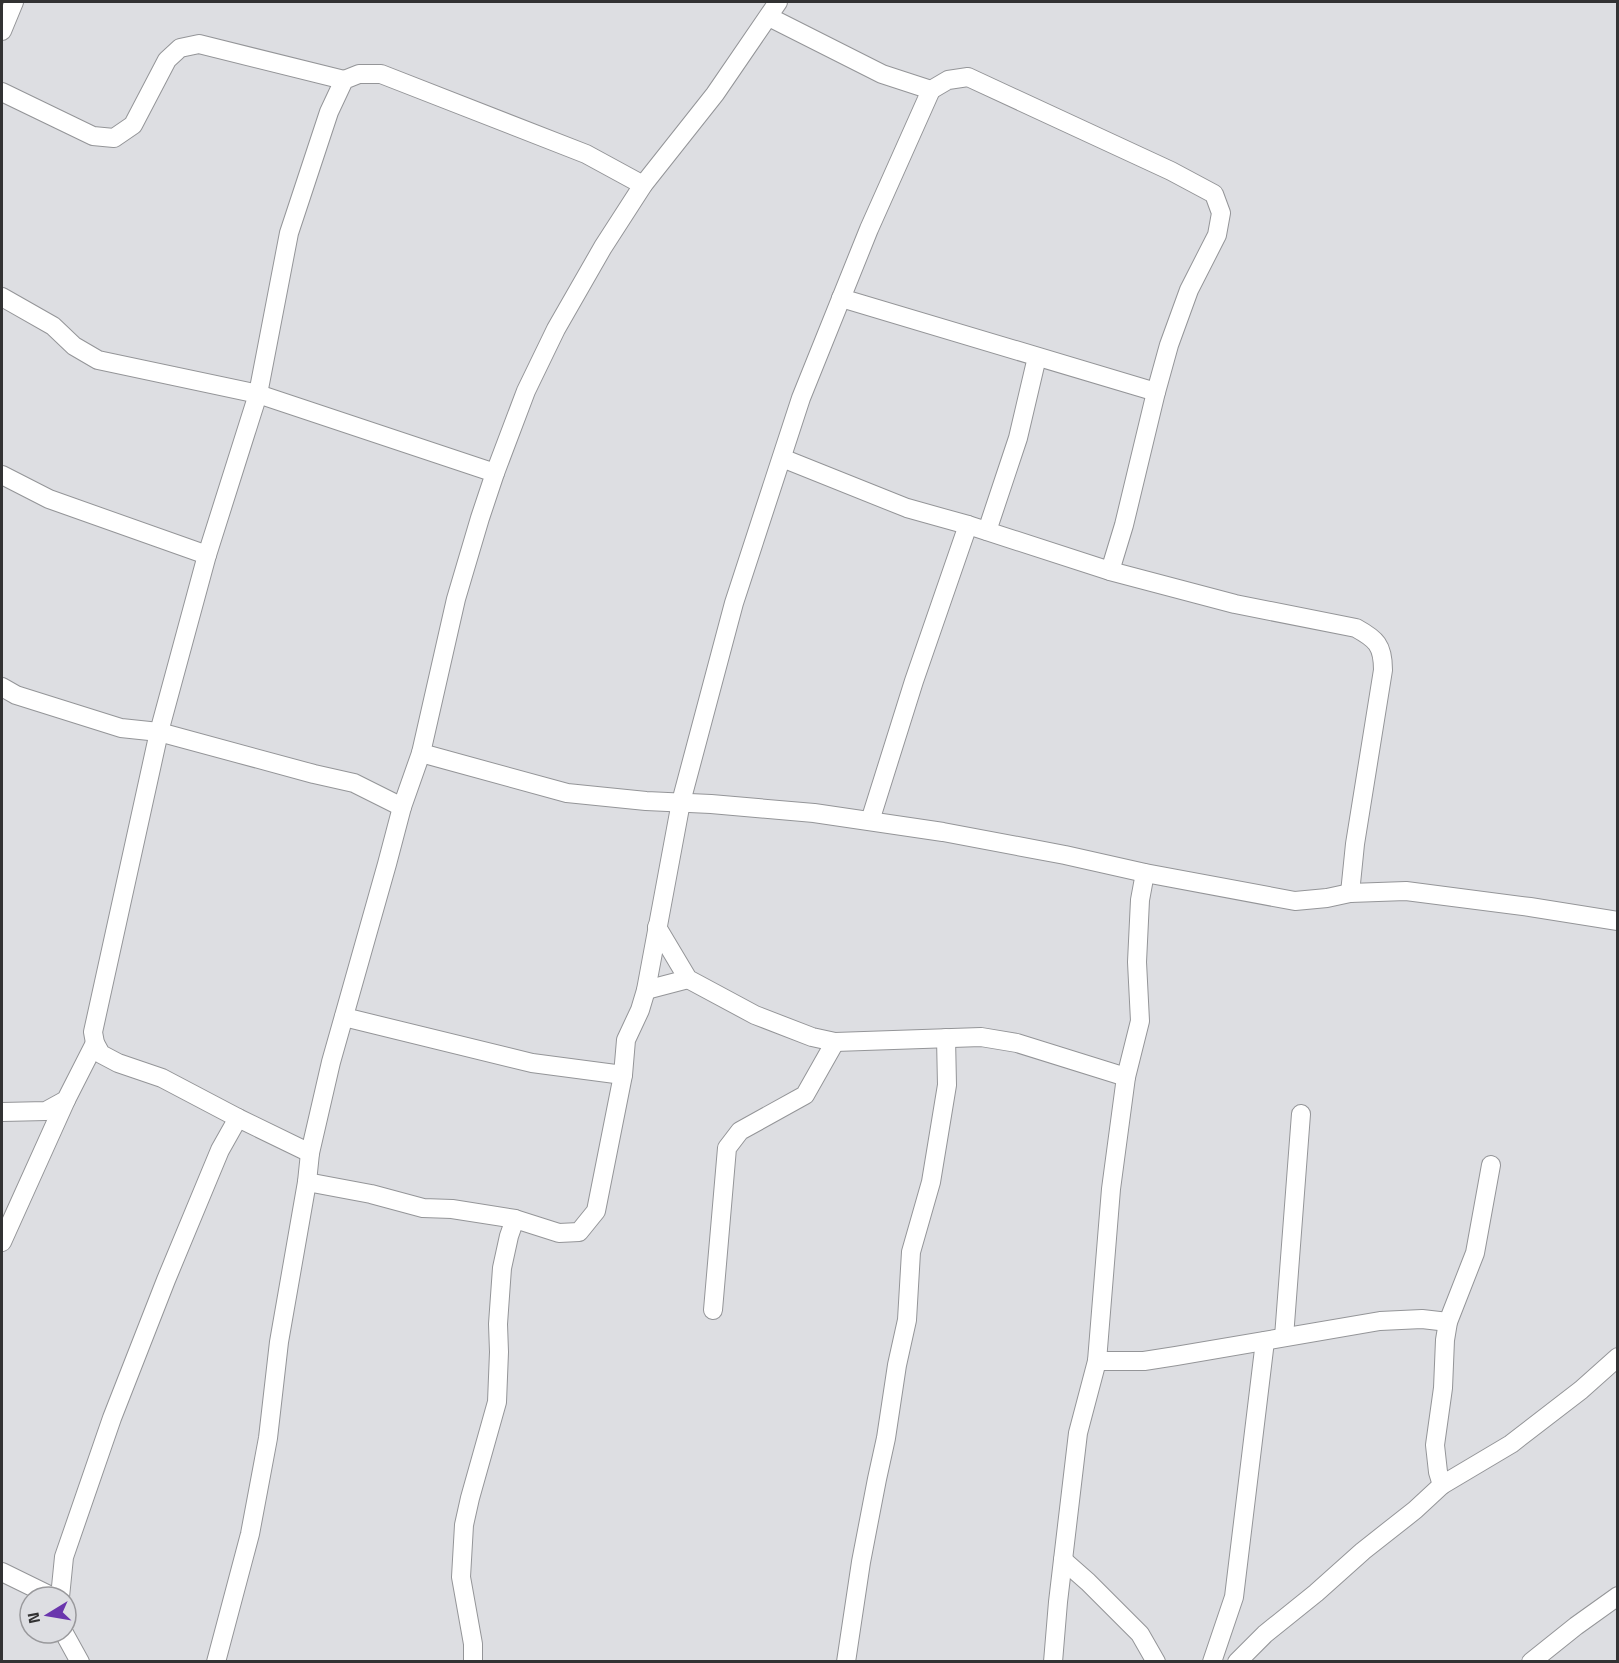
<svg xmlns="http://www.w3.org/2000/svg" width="1619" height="1663" viewBox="0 0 1619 1663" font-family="'Titillium Web',sans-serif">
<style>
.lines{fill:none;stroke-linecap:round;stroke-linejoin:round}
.street-casing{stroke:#949598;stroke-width:20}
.street{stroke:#fff;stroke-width:18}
</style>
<rect width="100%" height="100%" fill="#dddee2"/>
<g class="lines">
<defs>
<g id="street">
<polyline points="2,31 14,2"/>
<polyline points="931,90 948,80 968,77 1171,171 1214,194 1221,213 1217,235 1189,290 1169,345 1156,392 1124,525 1110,571"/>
<polyline points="2,92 93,136 114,138 133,125 167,60 180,48 199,44 344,80"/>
<polyline points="2,297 53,326 74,346 98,360 258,394 495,473"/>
<polyline points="841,298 1156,392"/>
<path d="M782 458 907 508 968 525 1110 571 1235 604 1356 628C1376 639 1383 645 1383 670L1355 844 1350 893"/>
<polyline points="2,475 49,499 207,555"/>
<polyline points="987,531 1018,438 1037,357"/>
<polyline points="2,687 16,695 121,728 159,732 314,774 354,783 402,807"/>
<polyline points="421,753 567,793 646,801 711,804 814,813 943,832 1065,855 1145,873 1295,901 1327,898 1350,893 1406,891 1530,907 1618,921"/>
<polyline points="870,821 914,681 968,525"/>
<polyline points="657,927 688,979 755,1015 812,1037 835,1042 981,1037 1017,1043 1126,1077"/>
<polyline points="646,990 688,979"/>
<polyline points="344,1017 532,1063 623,1075 626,1040 640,1010 646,990 681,802 734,603 801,398 869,229 931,90 882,74 769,17"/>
<polyline points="2,1112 46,1111 66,1100 95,1043"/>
<polyline points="310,1153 238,1118 162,1078 118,1063 101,1054 95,1043 93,1032 159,732 207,555 258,394 289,233 329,112 344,80 359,74 381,74 586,154 643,185"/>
<polyline points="307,1182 371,1194 423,1208 452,1209 515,1219 559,1233 579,1232 596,1211 623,1075"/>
<polyline points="2,1242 66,1100"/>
<polyline points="713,1310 727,1148 740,1131 805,1095 835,1042"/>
<polyline points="1284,1337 1301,1114"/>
<polyline points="1097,1361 1144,1361 1176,1356 1380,1321 1422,1319 1448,1322"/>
<polyline points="1442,1485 1438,1472 1435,1445 1443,1388 1445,1340 1448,1322 1475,1253 1491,1165"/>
<polyline points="1063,1560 1088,1582 1140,1634 1156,1662"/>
<polyline points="2,1572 53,1597"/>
<polyline points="60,1597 64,1557 112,1418 166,1280 220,1150 238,1118"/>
<polyline points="64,1633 80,1662"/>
<polyline points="216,1662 250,1534 268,1438 279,1342 307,1182 310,1153 331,1062 387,864 402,807 421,753 456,599 480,518 495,473 526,391 556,329 603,247 643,185 715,94 778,2"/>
<polyline points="473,1662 473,1644 461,1577 464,1525 470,1498 497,1402 499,1352 498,1324 502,1268 509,1236 515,1219"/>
<polyline points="846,1662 861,1562 877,1479 886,1438 897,1365 907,1320 911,1252 931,1182 947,1085 946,1038"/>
<polyline points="1053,1662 1058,1602 1078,1433 1097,1361 1111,1189 1126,1077 1140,1021 1137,962 1140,900 1145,873"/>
<polyline points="1212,1662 1234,1597 1265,1341"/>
<polyline points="1237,1662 1265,1634 1316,1593 1363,1551 1415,1510 1442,1485 1511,1444 1581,1390 1618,1357"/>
<polyline points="1531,1662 1576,1626 1618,1596"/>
</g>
</defs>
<use href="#street" class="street-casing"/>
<use href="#street" class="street"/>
</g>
<rect width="1619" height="1663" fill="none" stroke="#323233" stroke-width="6"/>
<g transform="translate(48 1615) rotate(259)"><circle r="28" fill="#dddee2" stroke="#99999c" stroke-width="1.5"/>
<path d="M0-4.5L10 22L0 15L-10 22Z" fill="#6a36ad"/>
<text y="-9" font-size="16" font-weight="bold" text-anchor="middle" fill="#323233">N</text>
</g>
</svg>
